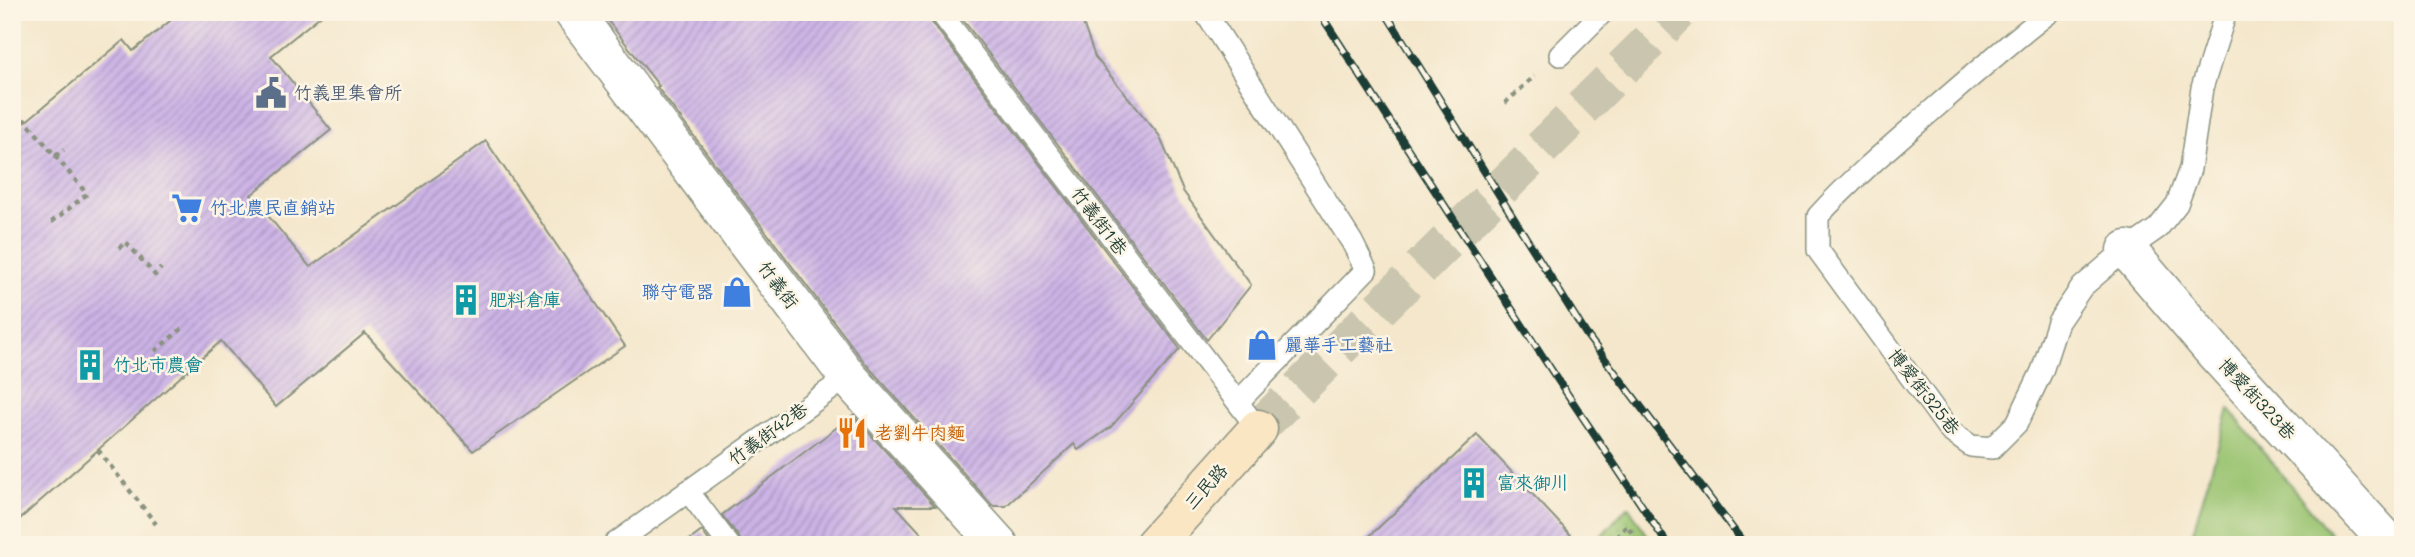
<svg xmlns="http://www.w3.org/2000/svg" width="2415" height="557" viewBox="0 0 2415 557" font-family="Mali,'LXGW WenKai TC',sans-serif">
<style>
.grass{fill:#99c370;stroke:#5c8052;stroke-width:2}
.park{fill:url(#park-dots);stroke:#5c8052;stroke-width:2}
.building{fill:url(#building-hatch)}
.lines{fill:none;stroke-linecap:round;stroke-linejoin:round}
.secondary-tunnel{stroke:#c9c5ae;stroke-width:38;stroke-dasharray:38 19;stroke-linecap:butt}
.lane-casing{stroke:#8a9280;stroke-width:24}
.street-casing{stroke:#8a9280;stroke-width:41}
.secondary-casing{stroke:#8a9280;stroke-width:41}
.path{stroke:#8a9280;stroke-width:4.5;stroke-dasharray:5 5;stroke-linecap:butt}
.lane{stroke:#fff;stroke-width:21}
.street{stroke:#fff;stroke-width:38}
.secondary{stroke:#fbe6c4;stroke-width:38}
.rail-casing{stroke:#1f3d34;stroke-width:8}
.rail{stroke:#fcf5e5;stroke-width:5;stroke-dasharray:16;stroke-linecap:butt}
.labels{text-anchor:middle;stroke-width:5;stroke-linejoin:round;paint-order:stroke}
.service-label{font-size:18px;fill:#4e5e75;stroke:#fcf5e5;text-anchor:start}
.shop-label{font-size:18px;fill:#366cbe;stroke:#fcf5e5;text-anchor:start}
.street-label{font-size:18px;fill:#1f3d34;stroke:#fcf5e5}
.culture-label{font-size:18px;fill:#0d838f;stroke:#fcf5e5;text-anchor:start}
.food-label{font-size:18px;fill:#c56008;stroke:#fcf5e5;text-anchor:start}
</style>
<defs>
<pattern id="park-dots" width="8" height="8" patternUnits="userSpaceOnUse" patternTransform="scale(1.75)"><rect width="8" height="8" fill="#99c370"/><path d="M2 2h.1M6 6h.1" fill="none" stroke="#7ca05d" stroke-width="1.8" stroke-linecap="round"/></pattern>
<pattern id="building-hatch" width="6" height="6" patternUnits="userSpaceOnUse" patternTransform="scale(1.75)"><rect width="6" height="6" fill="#cdb4e7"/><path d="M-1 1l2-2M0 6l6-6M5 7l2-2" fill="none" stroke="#a694bc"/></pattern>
</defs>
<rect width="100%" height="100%" fill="#fcf5e5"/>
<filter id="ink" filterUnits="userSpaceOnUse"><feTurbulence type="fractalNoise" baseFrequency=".0143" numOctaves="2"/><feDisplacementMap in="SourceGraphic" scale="14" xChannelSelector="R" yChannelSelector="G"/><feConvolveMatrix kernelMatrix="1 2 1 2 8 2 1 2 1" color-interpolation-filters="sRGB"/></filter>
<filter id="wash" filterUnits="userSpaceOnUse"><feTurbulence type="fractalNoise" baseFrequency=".00686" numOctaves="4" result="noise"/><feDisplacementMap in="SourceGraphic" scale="28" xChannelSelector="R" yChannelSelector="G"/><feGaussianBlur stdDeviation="1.57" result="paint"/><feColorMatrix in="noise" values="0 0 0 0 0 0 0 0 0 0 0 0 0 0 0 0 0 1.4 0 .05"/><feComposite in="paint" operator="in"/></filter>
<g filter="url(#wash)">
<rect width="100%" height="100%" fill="#f4e7cc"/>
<polygon class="grass" points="2229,409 2339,545 2189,545"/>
<polygon class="park" points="1628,506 1654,545 1593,545"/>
<g id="blocks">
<g class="building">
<polygon points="181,12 325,12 271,56 331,130 251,195 310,267 486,141 625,346 473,451 365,333 276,407 221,341 12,526 12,133 124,40 133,51"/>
<polygon points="601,12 927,12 930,20 1180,349 1111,427 1078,450 1074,444 1006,506 993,506 865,363 657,87 659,86"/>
<polygon points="957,12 1079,12 1095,57 1159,135 1183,191 1251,285 1207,340"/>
<polygon points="853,415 935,506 896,506 932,545 742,545 739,537 722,515"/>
<polygon points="1477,435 1580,545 1360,545"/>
<polygon points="702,531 712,545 683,545"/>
</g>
</g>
</g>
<g filter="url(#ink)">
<use href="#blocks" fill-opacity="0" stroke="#8a9280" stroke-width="2"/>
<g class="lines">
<polyline class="secondary-tunnel" points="1258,429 1679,12"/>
<defs>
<g id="lane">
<polyline points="940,12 1258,429"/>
<polyline points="1205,12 1352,242 1366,270 1238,402"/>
<path d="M2050 12C2008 44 1969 78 1929 113 1891 146 1852 179 1818 216V250L1950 431 1971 446 1992 448 2017 423 2042 371 2058 322 2082 287 2118 256 2158 228 2177 204 2190 169 2202 88 2226 12"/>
<polyline points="1560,55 1603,12"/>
<polyline points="688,491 729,545"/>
<polyline points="613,545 848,377"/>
</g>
<g id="street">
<polyline points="573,12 848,377 999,545"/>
<polyline points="2127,250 2215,353 2391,545"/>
</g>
<polyline id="secondary" points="1154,545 1258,429"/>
</defs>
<use href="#lane" class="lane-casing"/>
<use href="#street" class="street-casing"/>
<use href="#secondary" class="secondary-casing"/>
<g class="path">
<polyline points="1505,103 1535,76"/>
<polyline points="12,117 26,121 87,194 48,225"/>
<polyline points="55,156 64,150"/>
<polyline points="119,248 126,242 155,275 161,268"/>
<polyline points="155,351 185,326"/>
<polyline points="98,450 156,524"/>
<polyline points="1610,545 1627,525 1639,545"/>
</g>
<use href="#lane" class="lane"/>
<use href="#street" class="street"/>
<use href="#secondary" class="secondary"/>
<defs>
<g id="rail">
<polyline points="1319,12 1552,371 1668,545"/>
<polyline points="1385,12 1586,334 1745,545"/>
</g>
</defs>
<use href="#rail" class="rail-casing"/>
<use href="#rail" class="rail"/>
</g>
</g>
<defs>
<symbol id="civic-bare" viewBox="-9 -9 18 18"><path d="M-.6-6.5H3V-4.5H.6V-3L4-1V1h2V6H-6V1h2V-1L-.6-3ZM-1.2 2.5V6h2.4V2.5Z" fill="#5c6f8a" stroke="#fcf5e5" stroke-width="2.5" paint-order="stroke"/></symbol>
<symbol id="supermarket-bare" viewBox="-9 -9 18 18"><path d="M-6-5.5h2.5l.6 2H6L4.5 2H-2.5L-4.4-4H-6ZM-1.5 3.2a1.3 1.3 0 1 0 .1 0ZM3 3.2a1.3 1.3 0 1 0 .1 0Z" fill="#3f7fe0" stroke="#fcf5e5" stroke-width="2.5" paint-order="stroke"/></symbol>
<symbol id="shop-bare" viewBox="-9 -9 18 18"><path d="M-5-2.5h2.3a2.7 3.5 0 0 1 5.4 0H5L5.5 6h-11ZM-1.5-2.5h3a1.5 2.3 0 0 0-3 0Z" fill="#3f7fe0" stroke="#fcf5e5" stroke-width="2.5" paint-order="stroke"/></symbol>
<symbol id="building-bare" viewBox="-9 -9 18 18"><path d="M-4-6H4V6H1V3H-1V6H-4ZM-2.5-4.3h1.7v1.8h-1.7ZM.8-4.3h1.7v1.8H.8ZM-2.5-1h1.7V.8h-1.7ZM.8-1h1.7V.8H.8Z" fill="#0f9aa8" stroke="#fcf5e5" stroke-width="2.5" paint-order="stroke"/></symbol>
<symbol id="restaurant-bare" viewBox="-9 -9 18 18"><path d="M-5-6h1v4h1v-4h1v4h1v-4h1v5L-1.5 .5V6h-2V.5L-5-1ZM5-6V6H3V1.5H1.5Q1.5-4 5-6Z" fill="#e8710a" stroke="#fcf5e5" stroke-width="2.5" paint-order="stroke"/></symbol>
</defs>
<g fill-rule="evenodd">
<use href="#civic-bare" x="249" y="71" width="44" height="44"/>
<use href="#supermarket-bare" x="165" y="186" width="44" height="44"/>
<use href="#shop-bare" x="715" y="270" width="44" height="44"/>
<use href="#building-bare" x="444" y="278" width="44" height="44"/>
<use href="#shop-bare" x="1240" y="323" width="44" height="44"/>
<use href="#building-bare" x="68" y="343" width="44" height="44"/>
<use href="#restaurant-bare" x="830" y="411" width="44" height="44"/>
<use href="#building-bare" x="1452" y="461" width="44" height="44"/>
</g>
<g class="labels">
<g class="service-label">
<text x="294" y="99">竹義里集會所</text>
</g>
<g class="shop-label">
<text x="210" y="214">竹北農民直銷站</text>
<text x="714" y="298" text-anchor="end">聯守電器</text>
<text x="1285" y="351">麗華手工藝社</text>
</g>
<g class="street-label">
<text transform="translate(1099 221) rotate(53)" y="6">竹義街1巷</text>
<text transform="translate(778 285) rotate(53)" y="6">竹義街</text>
<text transform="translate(1924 392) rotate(52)" y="6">博愛街325巷</text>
<text transform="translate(2257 399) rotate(47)" y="6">博愛街323巷</text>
<text transform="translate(768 434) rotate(-36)" y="6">竹義街42巷</text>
<text transform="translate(1206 487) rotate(-48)" y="6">三民路</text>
</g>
<g class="culture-label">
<text x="489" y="306">肥料倉庫</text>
<text x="113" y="371">竹北市農會</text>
<text x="1497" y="489">富來御川</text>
</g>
<g class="food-label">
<text x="875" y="439">老劉牛肉麵</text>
</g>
</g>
<rect width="2415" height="557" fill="none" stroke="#fcf5e5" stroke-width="42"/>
</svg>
